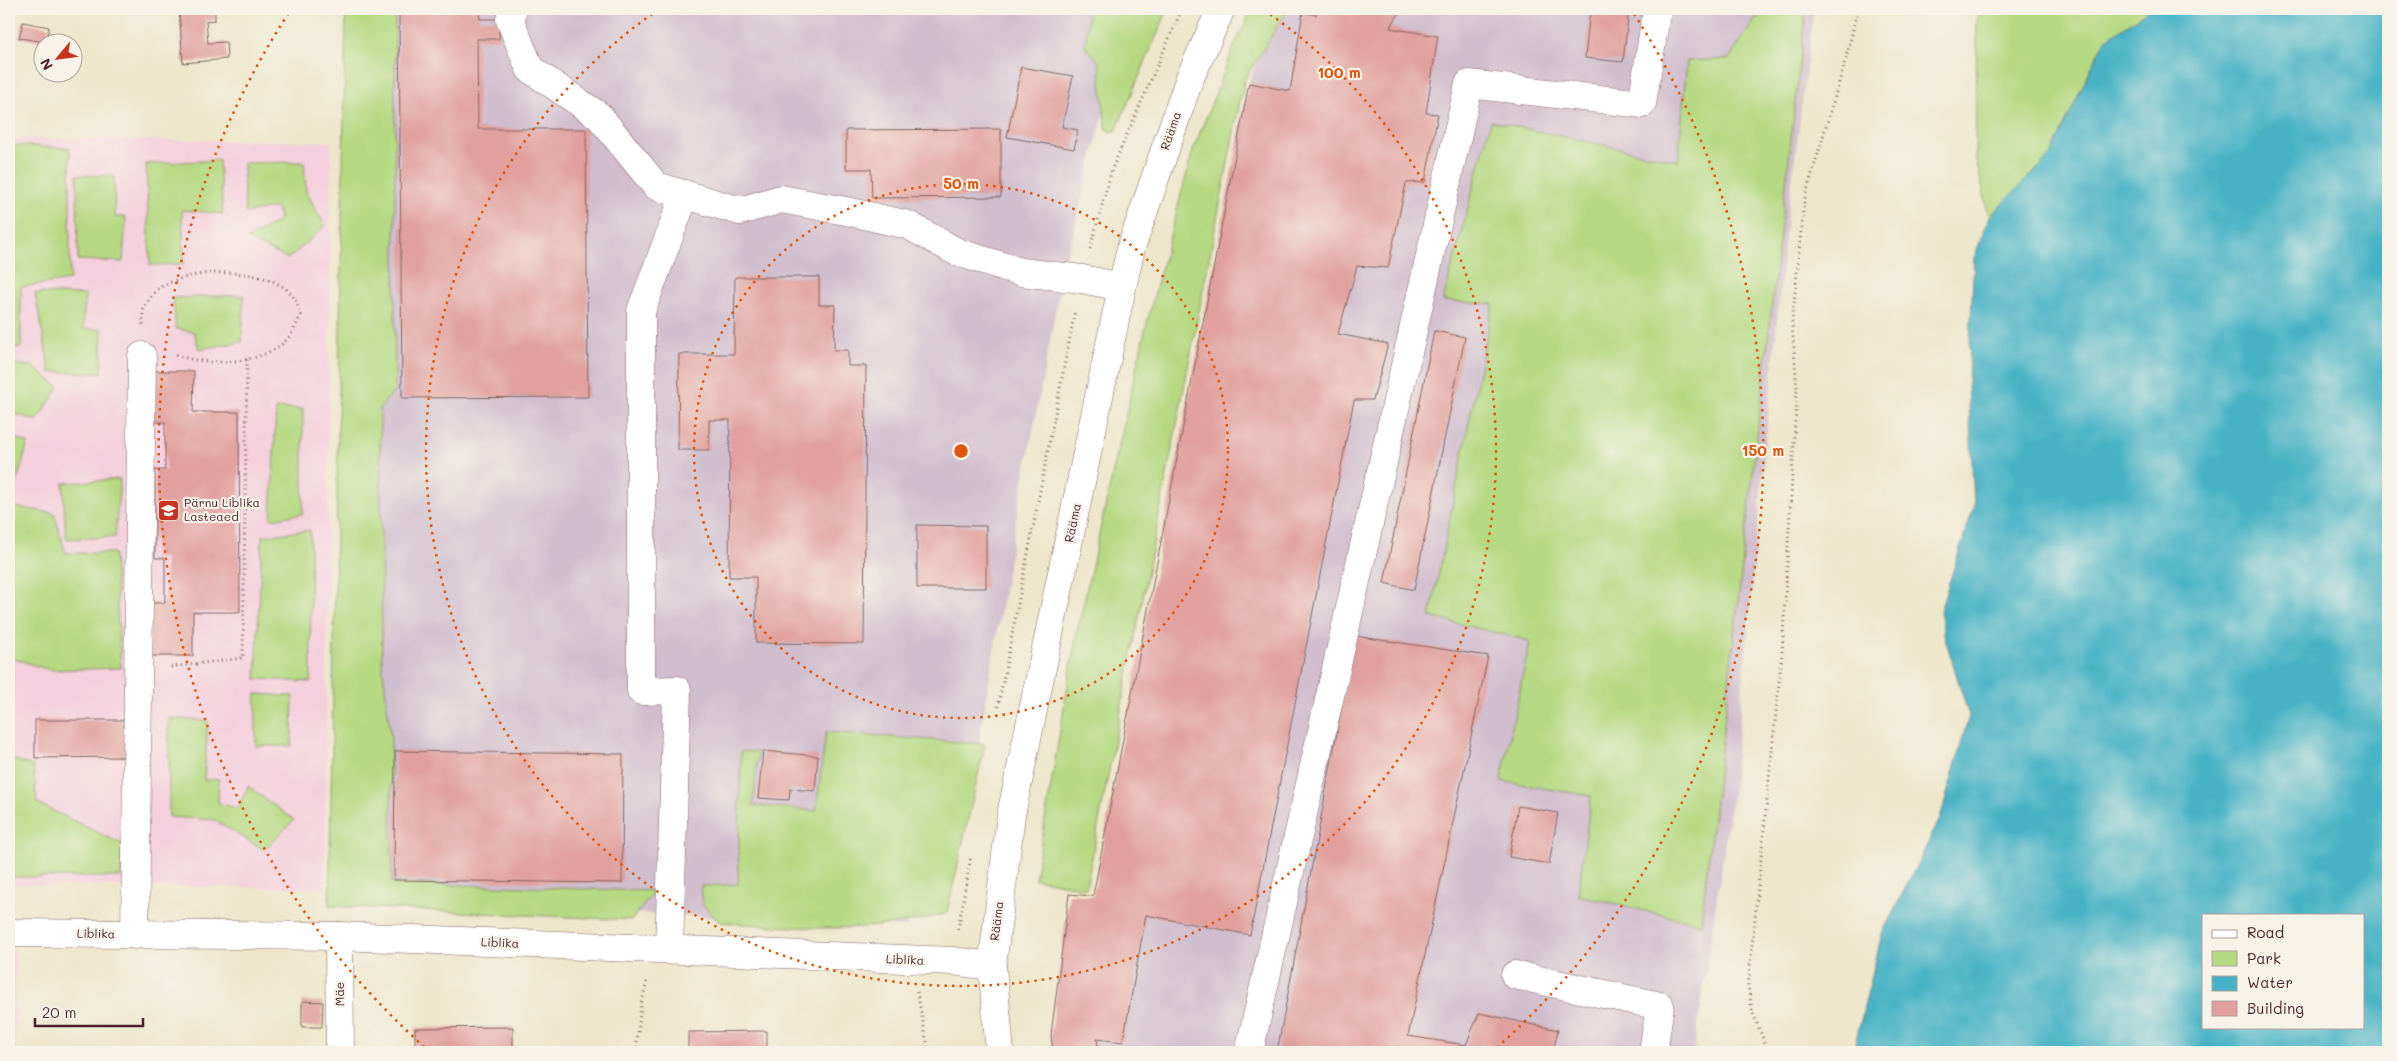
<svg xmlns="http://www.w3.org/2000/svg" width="2397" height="1061" viewBox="0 0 2397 1061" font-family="Mali,sans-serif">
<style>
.built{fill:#f4cfdd}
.industrial{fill:#d0bdcd}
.green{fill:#b5d982;stroke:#807c56}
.water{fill:#47b2c5;stroke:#486878;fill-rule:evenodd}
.building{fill:#e1a09d}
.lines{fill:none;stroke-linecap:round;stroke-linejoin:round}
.minor-casing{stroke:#836563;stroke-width:29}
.major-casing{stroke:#836563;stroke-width:29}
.path{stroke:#836563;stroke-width:3;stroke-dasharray:1 4;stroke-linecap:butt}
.minor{stroke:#fff;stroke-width:28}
.major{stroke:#fff;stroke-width:28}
.ring{fill:none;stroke:#e0560e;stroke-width:2.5;stroke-dasharray:2.5 5}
.labels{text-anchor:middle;stroke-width:4.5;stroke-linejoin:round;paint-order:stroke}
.street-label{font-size:12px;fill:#4a1f2b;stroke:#f7f3e8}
.poi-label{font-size:12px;fill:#4a1f2b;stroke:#f7f3e8;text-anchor:start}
.centre{fill:#e0560e;stroke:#f7f3e8;stroke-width:2.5}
.ring-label{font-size:15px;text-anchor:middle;font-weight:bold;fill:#e0560e;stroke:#f7f3e8;stroke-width:4.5;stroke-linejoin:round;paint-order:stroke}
</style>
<rect width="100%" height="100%" fill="#f7f3e8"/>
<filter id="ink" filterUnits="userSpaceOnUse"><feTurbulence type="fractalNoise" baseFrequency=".02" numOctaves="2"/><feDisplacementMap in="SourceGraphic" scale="10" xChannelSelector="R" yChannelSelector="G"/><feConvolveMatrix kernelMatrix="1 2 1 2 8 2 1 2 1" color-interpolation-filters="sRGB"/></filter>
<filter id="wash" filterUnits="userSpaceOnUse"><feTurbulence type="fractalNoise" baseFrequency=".0096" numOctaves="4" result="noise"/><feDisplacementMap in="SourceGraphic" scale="20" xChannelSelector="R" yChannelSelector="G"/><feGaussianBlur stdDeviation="1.12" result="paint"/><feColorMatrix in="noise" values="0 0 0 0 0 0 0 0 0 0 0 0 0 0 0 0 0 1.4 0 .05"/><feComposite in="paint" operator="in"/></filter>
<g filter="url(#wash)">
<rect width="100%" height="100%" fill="#ede6ca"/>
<g class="built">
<polygon points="9,138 331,142 325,888 9,885"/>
<polygon points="9,949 16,949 15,1052 9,1052"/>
</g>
<g class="industrial">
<polygon points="350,9 1125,9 1120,50 1063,271 1014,531 958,868 906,927 363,899"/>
<polygon points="1276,9 1814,9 1785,234 1733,789 1694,1052 1053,1052 1051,1035 1069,894 1093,896 1249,83"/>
</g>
<g class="green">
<polygon points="346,9 395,9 395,390 380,408 382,662 391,741 392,883 654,891 632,920 329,906"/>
<polygon points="1089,9 1168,9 1115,133 1106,129 1099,62 1085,46"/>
<polygon points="1252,9 1288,9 1244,81 1086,888 1035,879 1076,637 1145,330 1193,150 1236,42"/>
<polygon points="1784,9 1806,9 1701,924 1578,895 1591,796 1501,781 1530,641 1430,617 1493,304 1443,301 1491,121 1678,161 1687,61 1729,59 1756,18"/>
<polygon points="1981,9 2150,9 2104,41 2050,156 1989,217 1975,155 1977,20"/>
<polygon points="9,145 70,148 70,280 21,287 21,347 9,349"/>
<polygon points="219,160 223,214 182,210 184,264 150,265 146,164"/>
<polygon points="304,162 306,191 325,226 288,259 247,239 280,220 277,207 245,213 243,163"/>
<polygon points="77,175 114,176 115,217 126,217 123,262 78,260"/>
<polygon points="35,293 85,295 83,329 102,329 102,373 50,372"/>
<polygon points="244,295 242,342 199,349 194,332 176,329 173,298"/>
<polygon points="9,363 32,366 59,387 37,421 9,412"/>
<polygon points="276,408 303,409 303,514 271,519"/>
<polygon points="9,436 28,443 11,502 9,501"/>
<polygon points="120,479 115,537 66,539 63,483"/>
<polygon points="9,506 54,513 66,553 114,553 121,668 49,670 9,657"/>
<polygon points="310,530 311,682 256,679 262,536"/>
<polygon points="256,694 293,696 292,746 256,746"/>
<polygon points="169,718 208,721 204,780 219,779 218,803 238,808 248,786 294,820 264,850 214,820 169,817"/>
<path d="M826 732 985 744 947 913C873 935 795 928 719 922L703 904 701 886 738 884 741 751 758 752 753 805 816 811Z"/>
<polygon points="9,758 33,766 37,803 122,844 121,877 9,877"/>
</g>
<path class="water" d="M2150 9H2388V1052H1853L1882 934 1940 819 1969 716 1945 638 1940 611 1974 506 1968 382 1974 258 1989 217 2050 156 2104 41ZM2203 915H2363V1027H2203Z"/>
<g id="blocks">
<g class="building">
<polygon points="179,9 215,9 215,20 206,21 208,43 226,42 227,59 183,63"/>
<polygon points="399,9 479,9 480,19 499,19 499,39 477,39 478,129 586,129 588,397 402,398"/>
<polygon points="1317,9 1402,9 1390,28 1438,36 1426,113 1438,114 1425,182 1406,183 1388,268 1357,266 1338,334 1388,344 1373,400 1354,400 1250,935 1146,915 1123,1042 1097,1039 1099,1052 1053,1052 1051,1035 1069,894 1093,896 1249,83 1290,91 1303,12 1316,15"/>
<polygon points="1590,9 1629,9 1623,62 1585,58"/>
<polygon points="23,22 49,27 46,42 19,38"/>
<polygon points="1021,67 1073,76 1062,127 1078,130 1074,149 1007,137"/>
<polygon points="1001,129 1001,197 872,198 871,169 846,169 846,130"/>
<polygon points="735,277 819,277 819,305 835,305 834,350 848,350 848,366 866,366 864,644 756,643 756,577 729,577 730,420 709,420 709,450 678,450 679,354 734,354"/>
<polygon points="1434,331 1465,337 1414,590 1384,583"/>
<polygon points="151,371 194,371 193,412 239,412 240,612 193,612 193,656 150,656 149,603 165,603 165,558 155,558 155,470 165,470 165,422 151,422"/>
<polygon points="917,525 986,526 986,588 917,588"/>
<polygon points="1355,636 1488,656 1408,1036 1466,1045 1479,1013 1558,1030 1553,1052 1277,1052"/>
<polygon points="35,720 126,720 127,757 35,758"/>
<polygon points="395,751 623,754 622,883 394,880"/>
<polygon points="763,751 818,756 815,791 790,789 789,800 758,798"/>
<polygon points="1518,806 1558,813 1549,864 1509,857"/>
<polygon points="302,1001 323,1002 322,1027 302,1027"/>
<polygon points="513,1027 513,1052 415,1052 415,1028"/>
<polygon points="767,1031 767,1052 688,1052 688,1032"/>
</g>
</g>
</g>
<g filter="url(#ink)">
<use href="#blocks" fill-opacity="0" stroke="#836563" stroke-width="1"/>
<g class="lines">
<defs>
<g id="minor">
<polyline points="513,9 510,20 530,69 599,116 656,186 740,211 781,199 851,212 908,225 957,252 1021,272 1082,279 1122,287"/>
<polyline points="9,933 339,936 952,961 992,966"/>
<polyline points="135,935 142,356"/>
<polyline points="339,936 340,1052"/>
<polyline points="669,950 677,690 641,691 641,311 685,194"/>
<polyline points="1515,975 1660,1006 1653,1052"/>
<polyline points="1249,1052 1469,84 1642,104 1657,9"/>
</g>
<polyline id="major" points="1000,1052 992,966 1011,815 1122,287 1131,248 1189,80 1221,9"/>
</defs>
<use href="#minor" class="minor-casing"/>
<use href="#major" class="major-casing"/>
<g class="path">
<polyline points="1090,249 1112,169 1182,9"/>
<path d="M143 325C143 319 142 311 145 306 148 301 154 291 159 288 189 269 257 266 286 289 295 296 297 305 301 315 297 322 294 330 290 336 266 366 206 367 173 354"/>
<polyline points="171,667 243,658 247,359"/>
<polyline points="998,707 1075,311"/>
<polyline points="958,929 971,856"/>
<polyline points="917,992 929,1052"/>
<polyline points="636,1052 641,1005 647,981"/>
<polyline points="1768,1052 1752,1010 1748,985 1782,653 1797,389 1792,323 1804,201 1845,62 1858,9"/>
</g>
<use href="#minor" class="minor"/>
<use href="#major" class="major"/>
</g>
</g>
<g class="ring">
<circle cx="961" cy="451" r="267"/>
<path d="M1264 10A535 535 0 1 1 658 10"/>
<path d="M430 1052A802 802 0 0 1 288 14M1634 14A802 802 0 0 1 1492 1052"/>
</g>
<defs>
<symbol id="school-square" viewBox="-11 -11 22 22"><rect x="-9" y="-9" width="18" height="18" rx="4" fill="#c8321e" stroke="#f7f3e8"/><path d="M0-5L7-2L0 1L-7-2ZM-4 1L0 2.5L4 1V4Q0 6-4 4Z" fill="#fff"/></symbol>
</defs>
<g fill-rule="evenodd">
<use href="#school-square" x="156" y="498" width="25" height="25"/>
</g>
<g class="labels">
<g class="street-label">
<text transform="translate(1171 131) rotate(-71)" y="4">Rääma</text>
<text transform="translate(1073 523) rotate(-78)" y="4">Rääma</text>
<text transform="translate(997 921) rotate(-83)" y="4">Rääma</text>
<text transform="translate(96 934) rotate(1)" y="4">Liblika</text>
<text transform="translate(500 943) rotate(2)" y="4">Liblika</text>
<text transform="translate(905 960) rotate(2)" y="4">Liblika</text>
<text transform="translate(340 994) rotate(-91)" y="4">Mäe</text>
</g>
<g class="poi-label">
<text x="184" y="507">Pärnu Liblika<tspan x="184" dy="14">Lasteaed</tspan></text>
</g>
</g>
<circle cx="961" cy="451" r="8" class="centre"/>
<g class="ring-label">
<text x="1339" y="78">100 m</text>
<text x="961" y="189">50 m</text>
<text x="1763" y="456">150 m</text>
</g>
<rect width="2397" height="1061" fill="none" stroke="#f7f3e8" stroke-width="30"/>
<rect x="2202" y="914" width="162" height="115" fill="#f7f3e8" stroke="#b29e9c"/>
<rect x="2212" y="930" width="25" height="8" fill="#ffffff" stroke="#b29e9c"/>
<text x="2247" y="938" font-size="15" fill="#4a1f2b">Road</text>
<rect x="2212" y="951" width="25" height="15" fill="#b5d982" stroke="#b29e9c"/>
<text x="2247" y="964" font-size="15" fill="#4a1f2b">Park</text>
<rect x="2212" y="976" width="25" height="15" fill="#47b2c5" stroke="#b29e9c"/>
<text x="2247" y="988" font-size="15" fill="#4a1f2b">Water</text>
<rect x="2212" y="1001" width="25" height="15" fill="#e1a09d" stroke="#b29e9c"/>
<text x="2247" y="1014" font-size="15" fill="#4a1f2b">Building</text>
<g transform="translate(58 58) rotate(241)"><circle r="24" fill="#f7f3e8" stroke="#b29e9c"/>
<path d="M0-4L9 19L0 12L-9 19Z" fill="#c8321e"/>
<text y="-8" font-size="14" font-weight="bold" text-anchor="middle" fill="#4a1f2b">N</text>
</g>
<path d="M35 1018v8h108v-8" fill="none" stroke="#4a1f2b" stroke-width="2.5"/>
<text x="42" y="1018" font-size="15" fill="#4a1f2b" stroke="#f7f3e8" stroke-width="4" paint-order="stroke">20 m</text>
</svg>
